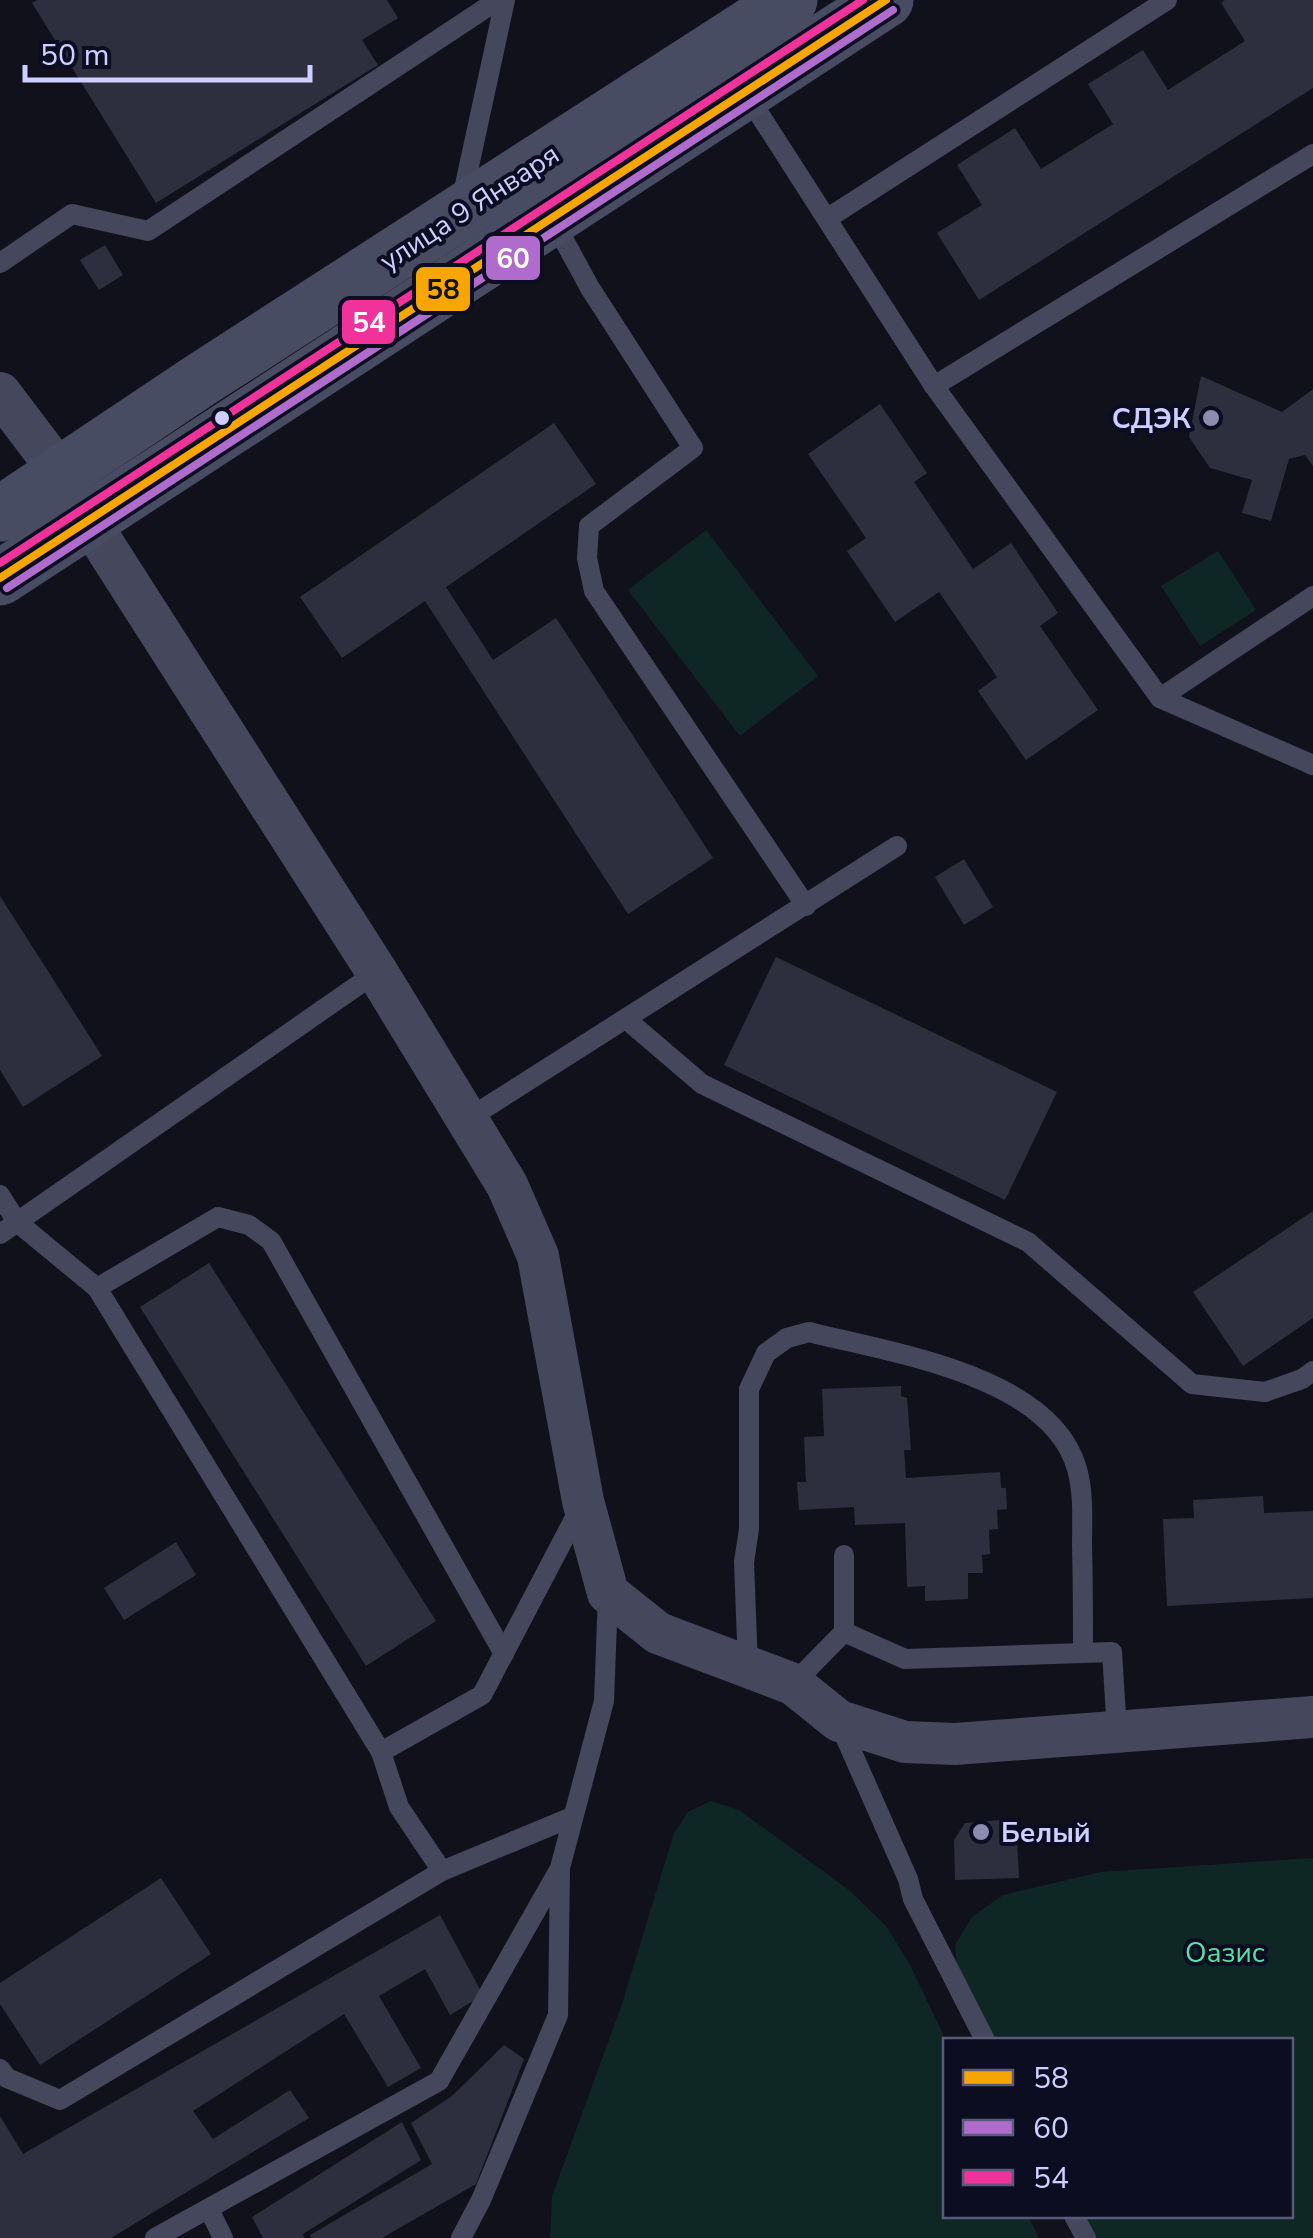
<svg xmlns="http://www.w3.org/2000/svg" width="1313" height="2238" viewBox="0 0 1313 2238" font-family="'Nunito Sans',sans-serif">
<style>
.green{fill:#0f2724}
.building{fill:#2e2f3e}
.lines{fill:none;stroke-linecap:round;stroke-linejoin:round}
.lane{stroke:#45485d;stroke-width:20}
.street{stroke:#45485d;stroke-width:42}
.secondary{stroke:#484c63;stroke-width:55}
.bus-1-casing{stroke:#0c0d21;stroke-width:15}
.bus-2-casing{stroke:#0c0d21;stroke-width:15}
.bus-3-casing{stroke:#0c0d21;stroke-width:15}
.bus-1{stroke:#f7a600;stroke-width:8}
.bus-2{stroke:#b06ccc;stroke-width:8}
.bus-3{stroke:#ef339a;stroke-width:8}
.bus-dot{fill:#cccfff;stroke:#0c0d21;stroke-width:4}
.poi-dot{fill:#8b8cb0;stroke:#0c0d21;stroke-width:4}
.labels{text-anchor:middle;stroke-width:8;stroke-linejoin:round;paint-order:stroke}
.street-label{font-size:28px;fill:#cccfff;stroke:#0c0d21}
.poi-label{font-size:28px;font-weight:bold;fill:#cccfff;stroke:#0c0d21;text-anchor:end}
.park-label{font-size:28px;fill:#56e1a5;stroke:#0c0d21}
.line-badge{stroke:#0c0d21;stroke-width:4}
.badge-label{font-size:28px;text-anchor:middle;font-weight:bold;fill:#fff}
.pale-badge-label{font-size:28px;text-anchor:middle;font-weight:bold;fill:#111}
</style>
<rect width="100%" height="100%" fill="#11111c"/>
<g class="green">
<polygon points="706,530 818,676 740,736 628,590"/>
<polygon points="1218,551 1256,610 1200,646 1161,586"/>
<polygon points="711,1801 739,1810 849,1890 886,1926 909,1963 946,2040 946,2216 1028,2216 1039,2238 550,2238 552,2196 622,2004 674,1833 688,1812"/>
<polygon points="1313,1858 1313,2238 1096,2238 1085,2216 1290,2216 1290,2040 995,2040 957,1967 955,1945 972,1917 1003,1895 1101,1872"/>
</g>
<g class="building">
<polygon points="37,0 387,0 398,18 362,40 378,65 156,203 32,3"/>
<polygon points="1225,0 1313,0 1313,88 979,300 937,233 982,205 957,165 1015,128 1041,169 1113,124 1088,84 1143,50 1168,90 1245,41 1221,3"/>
<polygon points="105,245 123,275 99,290 80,260"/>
<polygon points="1201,376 1282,412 1313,389 1313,466 1305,455 1289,459 1271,521 1242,513 1252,480 1210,468 1189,437"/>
<polygon points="880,404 927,473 914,482 973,569 1011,543 1058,613 1040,626 1098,710 1026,760 978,691 997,677 939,592 895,622 847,551 866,538 808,454"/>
<polygon points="554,423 596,484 446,587 493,660 556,618 713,858 628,914 425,601 342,658 300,597"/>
<polygon points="964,859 993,907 964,925 935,877"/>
<polygon points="0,896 102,1056 23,1107 0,1070"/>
<polygon points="776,957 1057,1092 1005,1200 724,1065"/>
<polygon points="1313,1211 1313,1318 1243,1366 1193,1292"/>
<polygon points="209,1263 436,1621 366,1666 140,1307"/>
<polygon points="901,1386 901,1396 907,1398 911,1450 904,1450 906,1478 1000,1472 1001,1488 1006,1488 1007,1509 997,1510 998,1529 989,1530 990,1554 982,1555 983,1573 968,1573 968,1599 925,1601 925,1586 907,1587 905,1523 855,1525 854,1507 799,1510 797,1482 806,1482 804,1437 824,1436 822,1389"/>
<polygon points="1263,1496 1264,1513 1313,1511 1313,1598 1167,1606 1163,1519 1194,1518 1193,1500"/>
<polygon points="176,1542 196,1575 124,1620 104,1588"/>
<polygon points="1000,1820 1017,1839 1019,1878 955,1880 954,1840 965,1823"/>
<polygon points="161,1878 211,1954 40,2065 0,2004 0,1983"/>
<polygon points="440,1915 483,1995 450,2015 425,1969 379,1996 421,2068 388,2087 344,2014 193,2111 213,2139 290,2090 309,2118 111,2238 0,2238 0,2116 23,2154"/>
<polygon points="504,2045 524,2059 476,2184 382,2238 311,2238 310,2235 432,2164 411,2123 452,2096"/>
<polygon points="402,2122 421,2160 303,2234 304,2238 263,2238 252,2217"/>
</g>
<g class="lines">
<g class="lane">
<polyline points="747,95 934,386 1160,698 1313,765"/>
<polyline points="461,203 505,0"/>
<polyline points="828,218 1167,0"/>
<polyline points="554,222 590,288 693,448 589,526 587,558 594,591 806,906"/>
<polyline points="0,263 72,214 148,231 498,0"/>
<polyline points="934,386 1313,154"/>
<polyline points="1160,698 1313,596"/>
<polyline points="627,1020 702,1084 1028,1242 1192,1384 1265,1392 1302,1379 1313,1371"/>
<polyline points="466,1120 897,846"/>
<polyline points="0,1195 17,1222 97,1288 381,1752 482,1695 580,1508"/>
<polyline points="0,1234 377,972"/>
<polyline points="97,1288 218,1217 249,1225 271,1241 504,1654"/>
<polyline points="844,1555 844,1632"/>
<path d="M748 1667 744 1562 749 1529V1389L766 1353 787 1338 809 1332C891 1353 1051 1375 1077 1469 1084 1494 1082 1521 1082 1546 1083 1581 1083 1617 1083 1653"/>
<polyline points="793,1684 844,1632 905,1659 1112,1652 1117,1732"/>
<polyline points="839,1723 908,1879 913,1899 985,2040"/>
<polyline points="381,1752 399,1807 442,1871"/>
<polyline points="0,2069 7,2078 60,2100 442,1871 572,1817"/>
<polyline points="209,2209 223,2238"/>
<polyline points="1074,2216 1086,2238"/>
<polyline points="155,2238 439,2081 559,1870"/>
<polyline points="461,2238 481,2200 558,2015 560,1868 604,1701 608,1595"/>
</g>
<polyline class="street" points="0,393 44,451 377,972 507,1185 538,1256 583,1501 608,1593 658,1633 793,1684 839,1721 905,1742 955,1744 1313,1717"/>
<g class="secondary">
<polyline points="0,514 202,379 790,0"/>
<polyline points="0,578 886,0"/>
</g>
<defs>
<polyline id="bus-1" points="0,578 886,0"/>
<polyline id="bus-2" points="7,588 893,10"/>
<polyline id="bus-3" points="0,563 863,0"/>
</defs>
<use href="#bus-1" class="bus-1-casing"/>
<use href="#bus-2" class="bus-2-casing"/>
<use href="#bus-3" class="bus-3-casing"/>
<use href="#bus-1" class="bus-1"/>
<use href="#bus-2" class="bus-2"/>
<use href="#bus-3" class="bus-3"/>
</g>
<circle class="bus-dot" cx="222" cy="418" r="9"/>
<g class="poi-dot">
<circle cx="1211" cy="418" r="10"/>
<circle cx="981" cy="1832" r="10"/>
</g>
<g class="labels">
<g class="street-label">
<text transform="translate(469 207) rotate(-33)" y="10">улица 9 Января</text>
</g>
<g class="poi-label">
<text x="1191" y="428">СДЭК</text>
<text x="1001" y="1842" text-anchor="start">Белый</text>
</g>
<g class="park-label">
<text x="1225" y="1962">Оазис</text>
</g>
</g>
<g class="line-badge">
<rect x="484" y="234" width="58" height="48" rx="10" fill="#b06ccc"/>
<rect x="414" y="265" width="58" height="48" rx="10" fill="#f7a600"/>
<rect x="340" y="298" width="57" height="48" rx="10" fill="#ef339a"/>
</g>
<g class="badge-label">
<text x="513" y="268">60</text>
<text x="369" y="332">54</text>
</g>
<g class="pale-badge-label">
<text x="443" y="299">58</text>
</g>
<rect x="943" y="2038" width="350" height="180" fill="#0c0d21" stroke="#595b7a" stroke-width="2.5"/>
<rect x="963" y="2070" width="50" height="15" fill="#f7a600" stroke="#595b7a" stroke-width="2.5"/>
<text x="1033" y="2088" font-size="30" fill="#cccfff">58</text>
<rect x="963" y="2120" width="50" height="15" fill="#b06ccc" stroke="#595b7a" stroke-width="2.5"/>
<text x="1033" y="2138" font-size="30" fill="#cccfff">60</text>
<rect x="963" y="2170" width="50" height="15" fill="#ef339a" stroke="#595b7a" stroke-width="2.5"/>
<text x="1033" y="2188" font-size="30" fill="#cccfff">54</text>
<path d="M25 65v15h285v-15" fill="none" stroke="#cccfff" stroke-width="5"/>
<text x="40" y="65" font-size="30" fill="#cccfff" stroke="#0c0d21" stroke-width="8" paint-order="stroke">50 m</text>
</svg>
